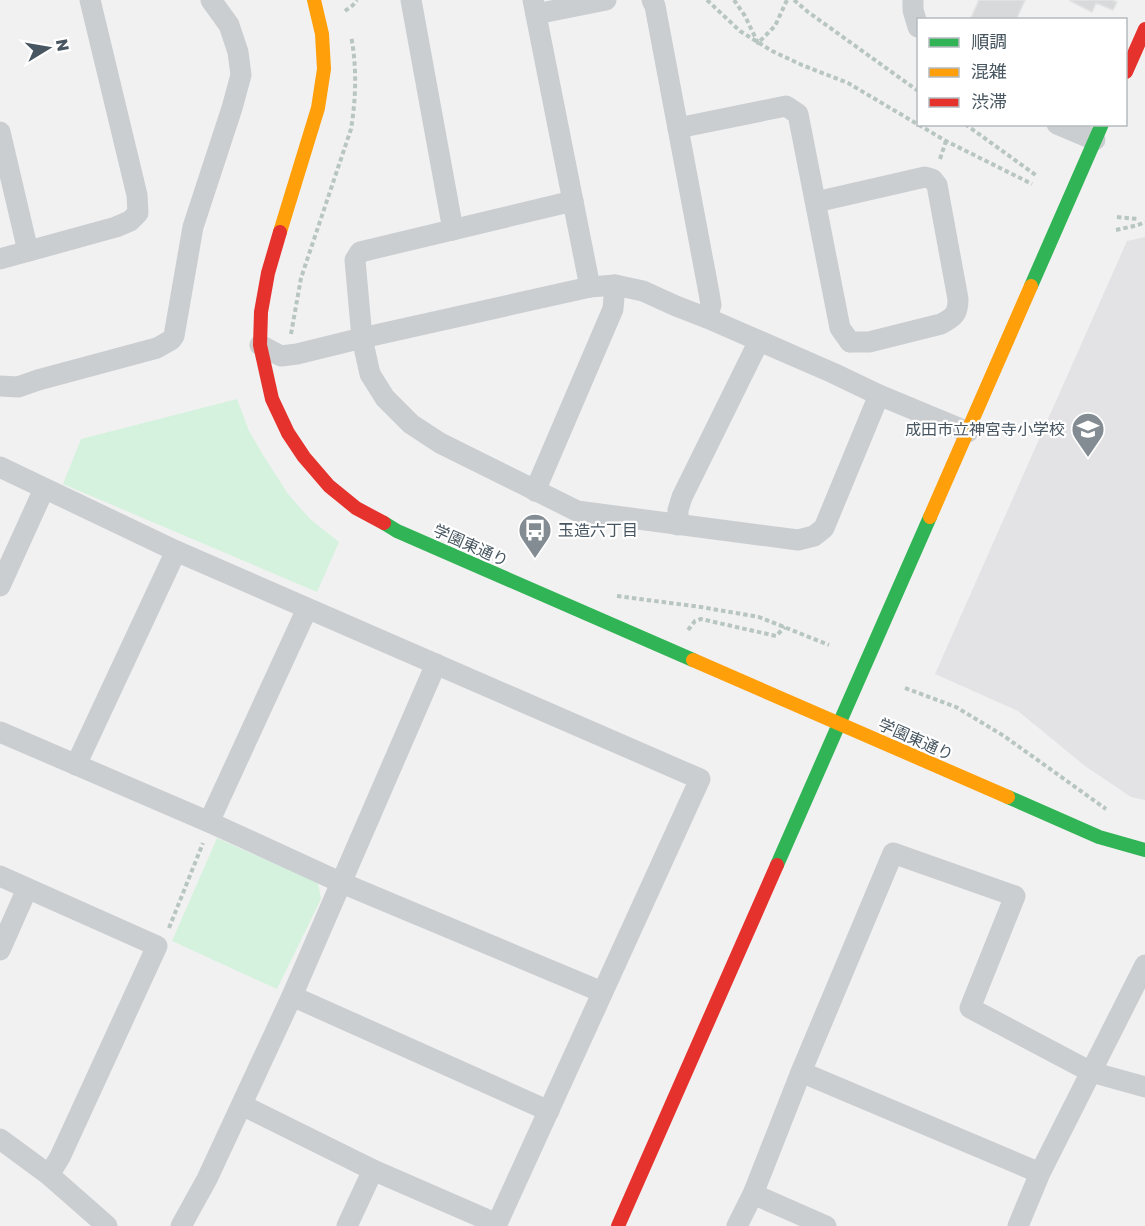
<svg xmlns="http://www.w3.org/2000/svg" width="1145" height="1226" viewBox="0 0 1145 1226" font-family="'Golos Text','Noto Sans JP',sans-serif">
<style>
.education{fill:#e3e2e4}
.green{fill:#d4f2de}
.building{fill:#d8d9da;stroke:#e3e3e4;stroke-width:1.5}
.lines{fill:none;stroke-linecap:round;stroke-linejoin:round}
.path{stroke:#b8c6c1;stroke-width:4;stroke-dasharray:4.5 3;stroke-linecap:butt}
.street{stroke:#caced1;stroke-width:21}
.fast{stroke:#30b455;stroke-width:14}
.slow{stroke:#ff9f0a;stroke-width:14}
.jam{stroke:#e5322d;stroke-width:14}
.labels{text-anchor:middle;stroke-width:4.5;stroke-linejoin:round;paint-order:stroke}
.poi-label{font-size:16px;fill:#475660;stroke:#fff;text-anchor:end}
.street-label{font-size:16px;fill:#475660;stroke:#fff}
</style>
<rect width="100%" height="100%" fill="#f2f1f1"/>
<polygon class="education" points="1145,237 1145,800 1131,797 1085,766 1018,711 935,674 1127,241"/>
<g class="green">
<polygon points="237,399 249,431 265,458 288,494 310,519 339,542 317,592 63,484 81,439"/>
<polygon points="217,838 318,883 321,899 277,989 172,941"/>
</g>
<g class="building">
<polygon points="979,0 1025,0 1016,20 970,20"/>
<polygon points="1070,0 1112,0 1117,2 1113,10 1096,3 1092,12 1070,1"/>
</g>
<g class="lines">
<g class="path">
<polyline points="707,0 740,31 772,51 802,65 848,83 946,141 1032,184"/>
<polyline points="734,0 745,16 758,43 775,26 787,0"/>
<polyline points="794,0 808,12 918,91"/>
<polyline points="345,11 353,5 357,0"/>
<polyline points="965,124 1037,176"/>
<polyline points="940,159 946,141"/>
<polyline points="1117,217 1138,219"/>
<polyline points="1116,230 1138,225 1145,222"/>
<path d="M291 334 301 278 351 129C356 99 357 66 351 36"/>
<polyline points="617,596 701,607 759,617 829,645"/>
<polyline points="688,630 695,621 701,619 776,636 785,627"/>
<polyline points="905,688 956,707 1004,736 1106,809"/>
<polyline points="169,928 203,843"/>
</g>
<g class="street">
<polyline points="411,0 453,230"/>
<polyline points="533,0 590,287"/>
<polyline points="652,0 655,6 709,293 711,305 707,318"/>
<polyline points="913,0 913,10 918,27"/>
<polyline points="536,14 606,0"/>
<polyline points="1057,124 1095,140"/>
<polyline points="678,128 786,106 798,114 840,328 850,342"/>
<polyline points="0,132 28,251"/>
<polyline points="573,201 360,252 355,260 362,338 370,374 385,398 411,424 440,443 577,511 798,540 814,536 824,528 879,395"/>
<path d="M816 202 925 177 932 179 937 185 958 299C958 314 954 317 941 324L869 342H850"/>
<polyline points="0,259 116,227 130,221 138,213 137,195 90,0"/>
<polyline points="260,345 281,356 297,354 362,338 590,287 615,285 643,291 676,306 707,318 833,373 879,395 968,432"/>
<polyline points="0,386 18,387 38,380 157,348 171,340 174,336 193,227 232,108 241,75 238,52 229,25 211,0"/>
<polyline points="0,467 176,551 700,779 496,1226"/>
<polyline points="535,491 613,309 615,285"/>
<polyline points="678,525 678,510 682,497 759,341"/>
<polyline points="0,586 44,489"/>
<polyline points="0,732 209,822 342,883 602,992"/>
<polyline points="76,765 176,551"/>
<polyline points="209,822 307,609"/>
<polyline points="0,876 157,946 60,1157 49,1175"/>
<polyline points="0,950 27,889"/>
<polyline points="292,996 549,1111"/>
<polyline points="801,1072 1040,1173"/>
<polyline points="242,1105 373,1170 497,1224"/>
<polyline points="0,1139 49,1175 107,1226"/>
<polyline points="753,1194 826,1226"/>
<polyline points="181,1226 207,1179 292,996 436,664"/>
<polyline points="347,1226 373,1170"/>
<polyline points="737,1226 753,1194 801,1072 893,853 1015,896 970,1008 1091,1072 1145,1087"/>
<polyline points="1018,1226 1040,1173 1145,965"/>
</g>
<g class="fast">
<polyline points="1031,286 1102,124"/>
<polyline points="384,523 397,531 693,660"/>
<polyline points="1008,797 1099,837 1145,850"/>
<polyline points="777,865 930,517"/>
</g>
<g class="slow">
<polyline points="280,232 318,108 324,69 322,34 314,0"/>
<polyline points="930,517 1031,286"/>
<polyline points="693,660 1008,797"/>
</g>
<g class="jam">
<polyline points="1126,72 1145,29"/>
<polyline points="280,232 268,273 261,312 260,345 272,399 288,433 304,457 329,486 356,508 384,523"/>
<polyline points="618,1226 777,865"/>
</g>
</g>
<defs>
<symbol id="school-pin" viewBox="-11 -11 22 30"><path d="M0 17L-7.5 6A9.5 9.5 0 1 1 7.5 6Z" fill="#838c93" stroke="#fff"/><path d="M0-5L7-2L0 1L-7-2ZM-4 1L0 2.5L4 1V4Q0 6-4 4Z" fill="#fff"/></symbol>
<symbol id="bus-pin" viewBox="-11 -11 22 30"><path d="M0 17L-7.5 6A9.5 9.5 0 1 1 7.5 6Z" fill="#838c93" stroke="#fff"/><path d="M-5-6H5V4H4V6H2V4H-2V6H-4V4H-5ZM-3.5-4V0h7V-4ZM-3.5 1.2v1.5H-2V1.2ZM2 1.2v1.5H3.5V1.2Z" fill="#fff"/></symbol>
</defs>
<g fill-rule="evenodd">
<use href="#school-pin" x="1069" y="410" width="38" height="52"/>
<use href="#bus-pin" x="516" y="511" width="38" height="52"/>
</g>
<g class="labels">
<g class="poi-label">
<text x="1065" y="435">成田市立神宮寺小学校</text>
<text x="558" y="536" text-anchor="start">玉造六丁目</text>
</g>
<g class="street-label">
<text transform="translate(471 545) rotate(24)" y="6">学園東通り</text>
<text transform="translate(916 739) rotate(24)" y="6">学園東通り</text>
</g>
</g>
<rect x="917" y="18" width="210" height="108" fill="#ffffff" stroke="#b5bbbf" stroke-width="1.5"/>
<rect x="929" y="38" width="30" height="9" fill="#30b455" stroke="#b5bbbf" stroke-width="1.5"/>
<text x="971" y="48" font-size="18" fill="#475660">順調</text>
<rect x="929" y="68" width="30" height="9" fill="#ff9f0a" stroke="#b5bbbf" stroke-width="1.5"/>
<text x="971" y="78" font-size="18" fill="#475660">混雑</text>
<rect x="929" y="98" width="30" height="9" fill="#e5322d" stroke="#b5bbbf" stroke-width="1.5"/>
<text x="971" y="108" font-size="18" fill="#475660">渋滞</text>
<g transform="translate(48 48) rotate(79)" stroke="#ffffff" stroke-width="4.5" paint-order="stroke">
<path d="M0-4.5L10 22L0 15L-10 22Z" fill="#475660"/>
<text y="-9" font-size="16" font-weight="bold" text-anchor="middle" fill="#475660">N</text>
</g>
</svg>
